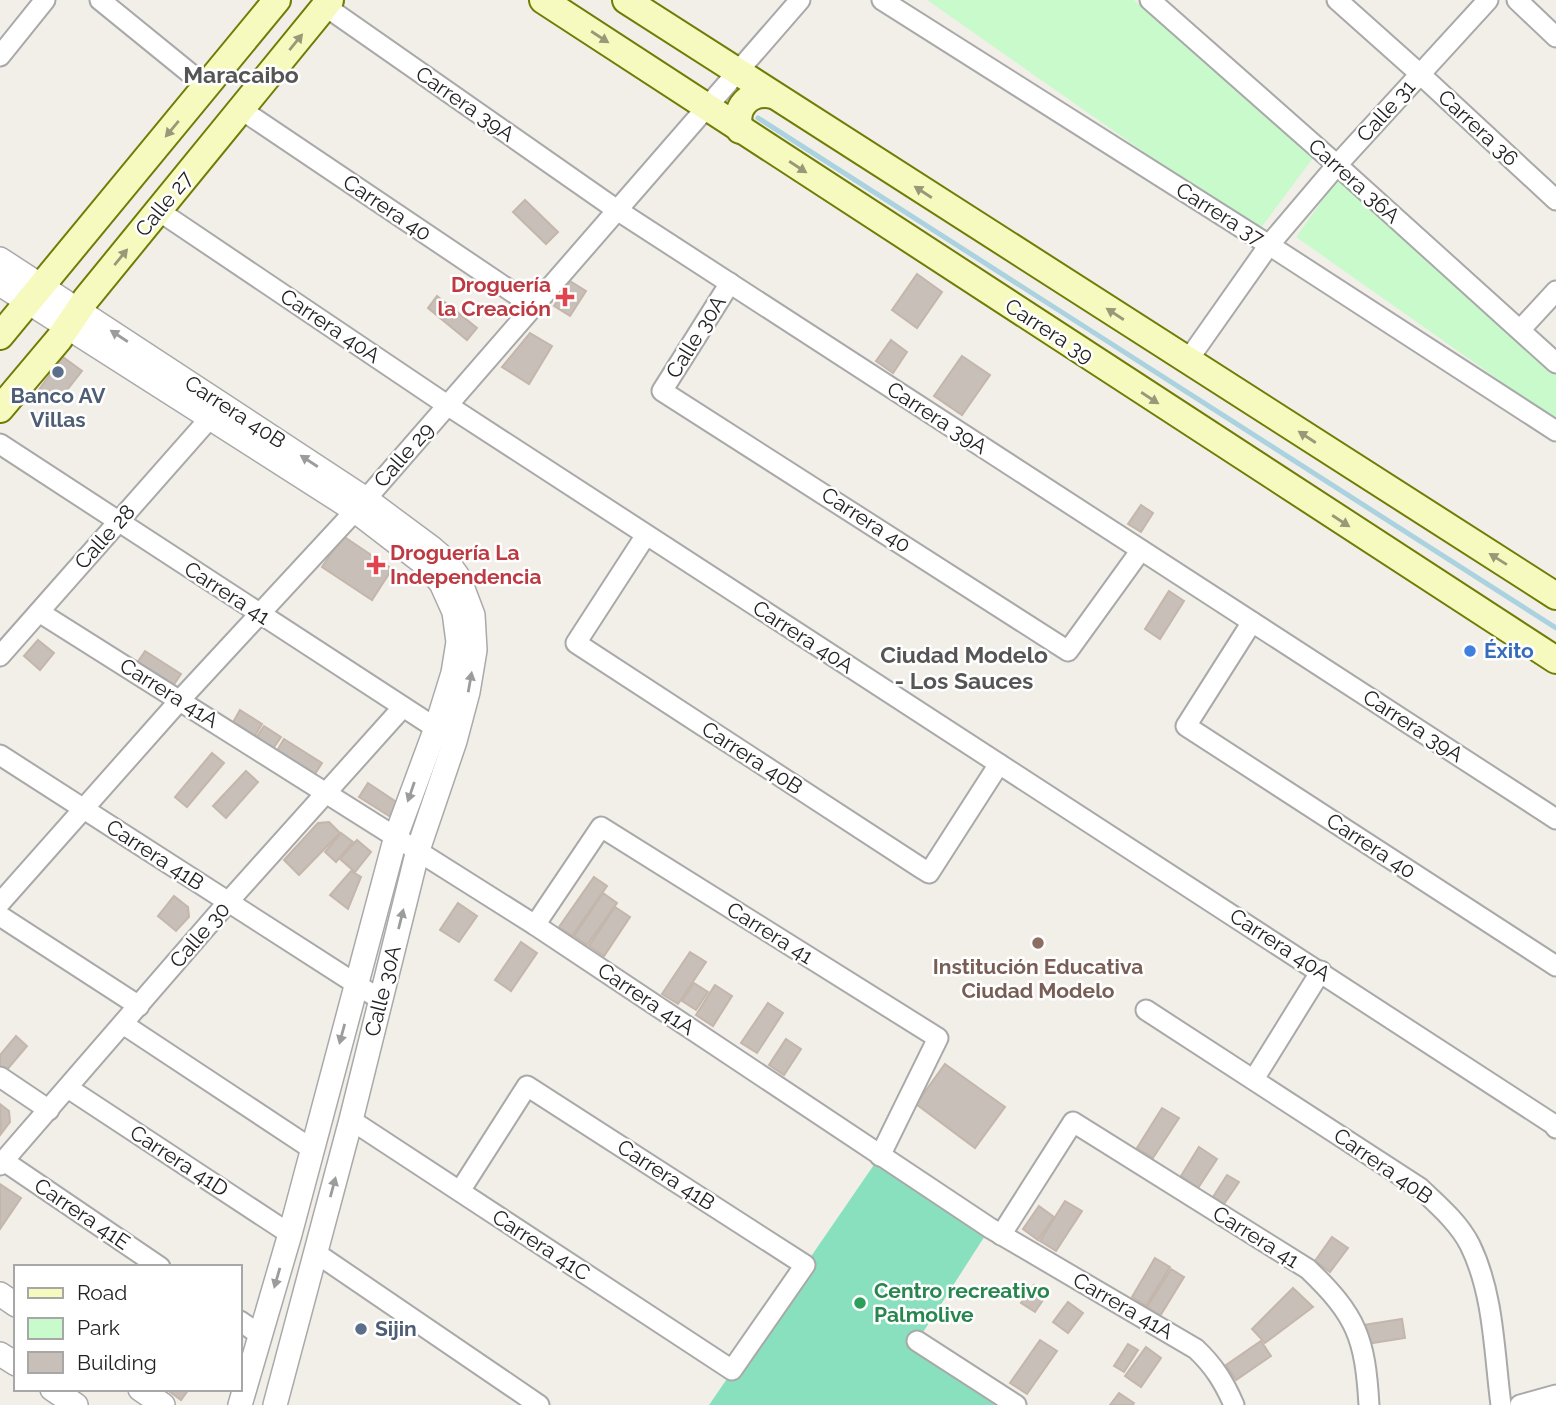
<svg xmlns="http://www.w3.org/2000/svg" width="1556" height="1405" viewBox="0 0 1556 1405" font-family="Raleway,sans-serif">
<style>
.park{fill:#c8facc}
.pitch{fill:#88e0be}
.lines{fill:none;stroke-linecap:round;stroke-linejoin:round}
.stream{stroke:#aad3df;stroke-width:5}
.building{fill:#c7bfb8;stroke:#c4b6ab;stroke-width:2}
.minor-casing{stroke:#a9a9a9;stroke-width:23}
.tertiary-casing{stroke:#a9a9a9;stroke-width:26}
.secondary-casing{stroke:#707d05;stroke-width:30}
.minor{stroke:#fff;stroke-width:19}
.tertiary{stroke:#fff;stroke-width:23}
.secondary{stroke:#f7fabf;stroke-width:26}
.oneway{fill:#979978}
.oneway2{fill:#9c9c9c}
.health-dot{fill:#e0444e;stroke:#fff;stroke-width:2.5}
.service-dot{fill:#5c6f8a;stroke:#fff;stroke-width:2.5}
.shop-dot{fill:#3f7fe0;stroke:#fff;stroke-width:2.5}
.education-dot{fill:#8d6e63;stroke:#fff;stroke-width:2.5}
.leisure-dot{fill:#2e9e5b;stroke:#fff;stroke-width:2.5}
.labels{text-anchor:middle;stroke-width:5;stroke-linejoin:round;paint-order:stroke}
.street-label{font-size:21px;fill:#222;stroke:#fff}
.health-label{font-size:21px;font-weight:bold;fill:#be3a42;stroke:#fff;text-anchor:end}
.service-label{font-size:21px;font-weight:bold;fill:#4e5e75;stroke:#fff}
.shop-label{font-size:21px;font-weight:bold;fill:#366cbe;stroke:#fff;text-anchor:start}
.education-label{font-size:21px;font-weight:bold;fill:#785e54;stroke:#fff}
.leisure-label{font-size:21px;font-weight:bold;fill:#27864d;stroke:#fff;text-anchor:start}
.neighbourhood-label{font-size:23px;font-weight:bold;fill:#555;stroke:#fff}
</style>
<rect width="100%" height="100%" fill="#f2efe9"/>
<g class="park">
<polygon points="927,0 1134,0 1313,158 1258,232"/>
<polygon points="1339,177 1556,373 1556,420 1296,237"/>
</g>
<polygon class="pitch" points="880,1156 990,1228 918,1340 1016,1405 709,1405"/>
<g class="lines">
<polyline class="stream" points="758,118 1556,628"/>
</g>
<g class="building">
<polygon points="525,200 558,232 546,244 513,212"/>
<polygon points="917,274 942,292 917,328 892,310"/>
<polygon points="570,281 586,291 570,316 554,306"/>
<polygon points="437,296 477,328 467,340 428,308"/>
<polygon points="530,333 552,346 529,384 502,367"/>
<polygon points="891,340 907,352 893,373 876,361"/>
<polygon points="962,356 990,375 962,415 934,396"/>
<polygon points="63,357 82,371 56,404 38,391"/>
<polygon points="1141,505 1153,513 1141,532 1128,524"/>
<polygon points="343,536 392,569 372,600 322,567"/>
<polygon points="1169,591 1184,601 1160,639 1145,629"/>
<polygon points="38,640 54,653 40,670 24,656"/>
<polygon points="145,651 181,674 171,689 135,666"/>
<polygon points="240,710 262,724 252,740 231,726"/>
<polygon points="264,726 281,737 270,753 253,742"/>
<polygon points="284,739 322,763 311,780 274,756"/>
<polygon points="212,753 224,763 187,807 175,797"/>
<polygon points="246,771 258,782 226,818 213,806"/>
<polygon points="368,783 398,803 389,816 359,797"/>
<polygon points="329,822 340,833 299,875 284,860 318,823"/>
<polygon points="341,833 353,842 336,862 325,852"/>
<polygon points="357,840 371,852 355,872 340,859"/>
<polygon points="351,871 361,877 348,909 330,895"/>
<polygon points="594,877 607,886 572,936 559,927"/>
<polygon points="603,893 617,903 587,945 574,936"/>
<polygon points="174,896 188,907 189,917 176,931 158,916"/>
<polygon points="458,903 477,916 459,942 440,930"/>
<polygon points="615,907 630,917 604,956 589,946"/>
<polygon points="521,942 537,953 511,991 495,980"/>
<polygon points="690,952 706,962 678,1004 662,994"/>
<polygon points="694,983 708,992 696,1010 682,1001"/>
<polygon points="715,985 732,996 713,1026 696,1015"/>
<polygon points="768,1003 783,1013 757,1053 741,1043"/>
<polygon points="16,1036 27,1046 5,1072 0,1068 0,1055"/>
<polygon points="786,1039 801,1049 784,1075 769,1065"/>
<polygon points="945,1064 1005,1107 975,1148 916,1104"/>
<polygon points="0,1104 9,1111 10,1122 1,1134"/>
<polygon points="1162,1108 1179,1118 1153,1158 1137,1148"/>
<polygon points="1199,1147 1217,1159 1198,1188 1181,1176"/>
<polygon points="1227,1175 1239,1182 1224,1204 1213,1197"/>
<polygon points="0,1184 21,1198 0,1229"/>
<polygon points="1065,1201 1082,1211 1056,1251 1040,1241"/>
<polygon points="1039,1206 1054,1217 1038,1240 1023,1229"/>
<polygon points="1332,1237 1348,1248 1330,1272 1315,1261"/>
<polygon points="1155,1258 1170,1267 1146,1306 1132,1297"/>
<polygon points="1171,1269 1184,1277 1160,1316 1147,1307"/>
<polygon points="1034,1285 1047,1294 1035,1312 1021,1303"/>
<polygon points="1293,1288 1313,1307 1265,1343 1252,1329"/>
<polygon points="1068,1302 1083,1313 1068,1333 1053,1322"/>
<polygon points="1402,1319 1405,1338 1366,1344 1363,1325"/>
<polygon points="1040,1340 1057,1351 1027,1394 1010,1383"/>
<polygon points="1261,1341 1271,1356 1236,1380 1226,1365"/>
<polygon points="1128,1344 1138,1350 1124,1372 1114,1366"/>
<polygon points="1146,1347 1161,1358 1141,1387 1125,1376"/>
<polygon points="166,1389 189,1389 181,1400"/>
<polygon points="1119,1393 1134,1403 1133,1405 1110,1405"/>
</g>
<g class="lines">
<defs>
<g id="minor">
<polyline points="100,0 207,87"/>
<polyline points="882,0 1269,245 1556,431"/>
<polyline points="1150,0 1337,165 1556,363"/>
<polyline points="1337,0 1420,74 1556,200"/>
<polyline points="1517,0 1556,37"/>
<polyline points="325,6 617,210 1556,819"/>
<polyline points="0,56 45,0"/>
<polyline points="242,110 533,306"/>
<polyline points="159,211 447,405 1553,1124 1556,1128"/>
<polyline points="730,283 662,391 1068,651 1141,550"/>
<polyline points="1520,330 1556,291"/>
<polyline points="1188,360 1269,245 1337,165 1488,0"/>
<polyline points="0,444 448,736"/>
<polyline points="646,535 576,643 921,868 929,873 999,764"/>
<path d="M39 612 535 925 990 1228 1196 1349C1214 1366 1224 1382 1234 1405"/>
<polyline points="1252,622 1186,726 1556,966"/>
<polyline points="0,656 210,418"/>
<polyline points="0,755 381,1000"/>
<polyline points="0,903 180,700 366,499 800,0"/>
<polyline points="0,916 139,1006"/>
<polyline points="535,925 601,827 938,1038 880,1156"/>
<path d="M1146 1010 1420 1188C1438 1205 1459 1223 1470 1245 1494 1294 1494 1352 1501 1405"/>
<polyline points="123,1024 312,1149"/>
<polyline points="0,1077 49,1110"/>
<polyline points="1254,1079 1321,971"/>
<polyline points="68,1088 290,1234"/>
<polyline points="351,1120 732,1370 805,1265 527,1086 460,1191"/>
<polyline points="4,1161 160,1267"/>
<polyline points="0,1165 228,902 403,707"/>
<path d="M1001 1235 1073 1122 1308 1269C1357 1316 1365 1338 1369 1405"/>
<polyline points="316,1253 539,1405"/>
<polyline points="240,1321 260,1335"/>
<polyline points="917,1341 1016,1405"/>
<polyline points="1520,1405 1556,1395"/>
</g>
<g id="tertiary">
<polyline points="0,259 366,499 432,548 447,561 459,578 473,615 475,650 468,692 455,741 418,850 351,1120 275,1405"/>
<polyline points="0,284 354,510 423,563 441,583 454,612 458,642 453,673 436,728 396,836 290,1234 240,1405"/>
<polyline points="0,1294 16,1305"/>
<polyline points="0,1354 16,1364"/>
<polyline points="52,1389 76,1405"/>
<polyline points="140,1389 163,1405"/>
</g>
<g id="secondary">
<polyline points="543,0 1556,660"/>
<polyline points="626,0 1556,596"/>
<path d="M740 130C733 108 749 90 773 95"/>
<polyline points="0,336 277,0"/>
<polyline points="0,409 59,339 86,299 330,0"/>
</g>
</defs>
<use href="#minor" class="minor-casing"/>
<use href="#tertiary" class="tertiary-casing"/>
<use href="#secondary" class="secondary-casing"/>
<use href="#minor" class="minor"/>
<use href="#tertiary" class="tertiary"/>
<use href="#secondary" class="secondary"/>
</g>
<defs><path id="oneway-solid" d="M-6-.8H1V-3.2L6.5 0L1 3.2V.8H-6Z" transform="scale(1.75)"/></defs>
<g class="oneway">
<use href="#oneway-solid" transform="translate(600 37) rotate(33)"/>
<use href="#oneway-solid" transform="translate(296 42) rotate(-51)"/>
<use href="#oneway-solid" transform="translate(172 129) rotate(130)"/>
<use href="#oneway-solid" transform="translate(798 167) rotate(33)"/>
<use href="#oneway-solid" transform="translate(923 192) rotate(-147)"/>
<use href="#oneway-solid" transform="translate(121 257) rotate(-51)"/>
<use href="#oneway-solid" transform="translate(1115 314) rotate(-147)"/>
<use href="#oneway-solid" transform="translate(1150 398) rotate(33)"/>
<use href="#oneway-solid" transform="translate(1307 437) rotate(-147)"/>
<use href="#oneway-solid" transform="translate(1341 521) rotate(33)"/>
<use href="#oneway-solid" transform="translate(1498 559) rotate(-148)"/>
</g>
<g class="oneway2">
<use href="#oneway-solid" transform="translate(119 336) rotate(-147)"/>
<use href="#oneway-solid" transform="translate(309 461) rotate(-147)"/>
<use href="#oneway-solid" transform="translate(470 682) rotate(-80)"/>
<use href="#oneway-solid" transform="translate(411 792) rotate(109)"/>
<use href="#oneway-solid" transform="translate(401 919) rotate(-76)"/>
<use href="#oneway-solid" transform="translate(342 1034) rotate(105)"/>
<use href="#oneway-solid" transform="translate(333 1187) rotate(-75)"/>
<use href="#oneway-solid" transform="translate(277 1278) rotate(106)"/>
</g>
<g class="health-dot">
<path d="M561.5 286.5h7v7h7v7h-7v7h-7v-7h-7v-7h7z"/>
<path d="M372.5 554.5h7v7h7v7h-7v7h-7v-7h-7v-7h7z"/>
</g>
<g class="service-dot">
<circle cx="58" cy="372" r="7"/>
<circle cx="361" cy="1329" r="7"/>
</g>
<circle class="shop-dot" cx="1470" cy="651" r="7"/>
<circle class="education-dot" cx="1038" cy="943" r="7"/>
<circle class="leisure-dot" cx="860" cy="1303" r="7"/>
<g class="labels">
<g class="street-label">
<text transform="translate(465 104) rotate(35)" y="7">Carrera 39A</text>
<text transform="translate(1386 111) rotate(-48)" y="7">Calle 31</text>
<text transform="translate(1478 128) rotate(43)" y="7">Carrera 36</text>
<text transform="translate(1354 181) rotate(42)" y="7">Carrera 36A</text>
<text transform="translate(164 204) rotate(-51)" y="7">Calle 27</text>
<text transform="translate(387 208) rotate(34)" y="7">Carrera 40</text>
<text transform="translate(1220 214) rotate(32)" y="7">Carrera 37</text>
<text transform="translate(330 326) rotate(34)" y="7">Carrera 40A</text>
<text transform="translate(1049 331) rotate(33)" y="7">Carrera 39</text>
<text transform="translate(696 337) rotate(-58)" y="7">Calle 30A</text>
<text transform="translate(235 412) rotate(33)" y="7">Carrera 40B</text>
<text transform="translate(937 418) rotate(33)" y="7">Carrera 39A</text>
<text transform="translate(404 455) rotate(-49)" y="7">Calle 29</text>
<text transform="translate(866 520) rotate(33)" y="7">Carrera 40</text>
<text transform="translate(105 537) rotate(-48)" y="7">Calle 28</text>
<text transform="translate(227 593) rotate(33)" y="7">Carrera 41</text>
<text transform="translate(803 637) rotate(33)" y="7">Carrera 40A</text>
<text transform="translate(169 693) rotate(32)" y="7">Carrera 41A</text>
<text transform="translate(1413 726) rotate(33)" y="7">Carrera 39A</text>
<text transform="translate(752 758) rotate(33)" y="7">Carrera 40B</text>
<text transform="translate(1371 846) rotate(33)" y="7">Carrera 40</text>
<text transform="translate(155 855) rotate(33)" y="7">Carrera 41B</text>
<text transform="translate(770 933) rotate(32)" y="7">Carrera 41</text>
<text transform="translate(200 935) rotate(-49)" y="7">Calle 30</text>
<text transform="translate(1280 945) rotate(33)" y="7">Carrera 40A</text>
<text transform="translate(383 991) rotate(-76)" y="7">Calle 30A</text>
<text transform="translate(646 999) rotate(34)" y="7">Carrera 41A</text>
<text transform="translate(179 1161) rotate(33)" y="7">Carrera 41D</text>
<text transform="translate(1383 1166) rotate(35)" y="7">Carrera 40B</text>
<text transform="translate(666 1175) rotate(33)" y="7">Carrera 41B</text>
<text transform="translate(82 1214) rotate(34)" y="7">Carrera 41E</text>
<text transform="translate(1256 1237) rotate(32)" y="7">Carrera 41</text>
<text transform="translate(541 1245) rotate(33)" y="7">Carrera 41C</text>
<text transform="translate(1123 1306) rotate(30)" y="7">Carrera 41A</text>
</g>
<g class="health-label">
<text x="551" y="292">Droguería<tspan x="551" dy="24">la Creación</tspan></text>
<text x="390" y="560" text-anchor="start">Droguería La<tspan x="390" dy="24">Independencia</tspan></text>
</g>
<g class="service-label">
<text x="58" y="403">Banco AV<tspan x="58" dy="24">Villas</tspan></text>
<text x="375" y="1336" text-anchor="start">Sijin</text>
</g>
<g class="shop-label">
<text x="1484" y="658">Éxito</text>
</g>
<g class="education-label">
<text x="1038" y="974">Institución Educativa<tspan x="1038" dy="24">Ciudad Modelo</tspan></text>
</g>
<g class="leisure-label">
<text x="874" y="1298">Centro recreativo<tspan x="874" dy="24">Palmolive</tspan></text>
</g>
<g class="neighbourhood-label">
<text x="241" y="83">Maracaibo</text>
<text x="964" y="663">Ciudad Modelo<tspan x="964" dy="26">- Los Sauces</tspan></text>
</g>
</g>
<rect x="14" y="1265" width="228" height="126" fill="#ffffff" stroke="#a7a7a7" stroke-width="2"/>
<rect x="28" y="1288" width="35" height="10" fill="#f7fabf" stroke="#a7a7a7" stroke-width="2"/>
<text x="77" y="1300" font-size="21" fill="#222222">Road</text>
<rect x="28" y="1318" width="35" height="21" fill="#c8facc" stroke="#a7a7a7" stroke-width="2"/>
<text x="77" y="1335" font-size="21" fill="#222222">Park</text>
<rect x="28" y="1352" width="35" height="21" fill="#c7bfb8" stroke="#a7a7a7" stroke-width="2"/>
<text x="77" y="1370" font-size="21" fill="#222222">Building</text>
</svg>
